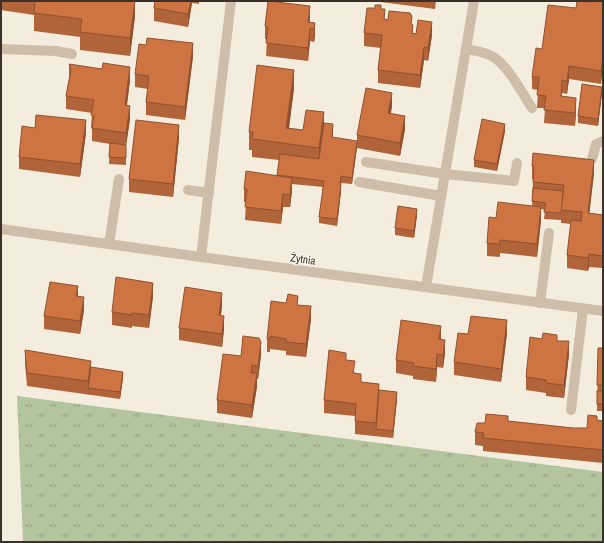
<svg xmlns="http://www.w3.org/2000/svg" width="604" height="543" viewBox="0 0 604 543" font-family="'Archivo Narrow',sans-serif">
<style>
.grass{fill:url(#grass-tufts)}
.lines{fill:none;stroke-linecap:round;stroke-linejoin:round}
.service{stroke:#cebea9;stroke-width:10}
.minor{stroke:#cebea9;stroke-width:10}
.wall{fill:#b1643a}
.shaded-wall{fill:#90512f}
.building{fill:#ce7443;stroke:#90512f}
.labels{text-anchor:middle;stroke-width:3;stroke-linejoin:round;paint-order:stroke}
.street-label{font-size:11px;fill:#3b3129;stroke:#fbf6ec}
</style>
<defs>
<pattern id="grass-tufts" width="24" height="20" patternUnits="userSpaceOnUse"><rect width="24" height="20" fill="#b3c59d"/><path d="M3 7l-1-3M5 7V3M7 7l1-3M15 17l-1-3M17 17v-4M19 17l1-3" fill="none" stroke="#93a180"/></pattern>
</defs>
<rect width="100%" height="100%" fill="#f4edde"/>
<polygon class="grass" points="17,396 603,472 603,542 23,542"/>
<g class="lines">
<g class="service">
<polyline points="1,49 56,51 72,54"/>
<path d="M466 49C475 51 487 52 495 58 510 69 522 93 532 108"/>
<polyline points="592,159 596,144 603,141"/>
<polyline points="366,162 445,174 514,181 517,163"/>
<polyline points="359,182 441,196"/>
<polyline points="188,190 209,193"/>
<polyline points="109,244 119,179"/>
<polyline points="540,303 549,233"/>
<polyline points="571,410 583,309"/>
</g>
<g class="minor">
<polyline points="1,229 201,257 603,311"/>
<polyline points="201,257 231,1"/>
<polyline points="426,287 474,1"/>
</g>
</g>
<g class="wall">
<polygon points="1,1 135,1 135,16 130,56 80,50 80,37 34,31 34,15 1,10"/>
<polygon points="155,1 199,1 199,4 192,3 188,27 154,21 154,8"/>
<polygon points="381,1 436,1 435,9 381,2"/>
<polygon points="603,1 601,84 569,79 567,94 562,93 562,96 576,111 575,126 544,123 545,108 537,108 538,90 532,89 532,77 542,49 576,8 591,2"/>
<polygon points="381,9 385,19 412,25 413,33 432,35 428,61 424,60 420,88 378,83 378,70 381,48 364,46 364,33"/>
<polygon points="310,19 310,22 315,23 315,36 314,42 310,41 308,61 266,56 267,39 265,39 265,26"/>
<polygon points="193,56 185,120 146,115 146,102 148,89 135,87 135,74"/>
<polygon points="69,64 130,80 127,105 130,119 126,145 126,165 109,164 110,144 92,141 92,129 91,128 92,113 66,109 66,96 69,78"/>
<polygon points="294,88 289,128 303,130 324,123 333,131 333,138 357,147 352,184 341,183 341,191 337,226 319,223 319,217 323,187 292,184 292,191 290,207 283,207 281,224 245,220 246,202 244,202 244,189 277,176 279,160 252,157 252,150 249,150 249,132"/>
<polygon points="602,93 598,126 578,123 578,116"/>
<polygon points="392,106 391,113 405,129 400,156 357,148 357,135"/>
<polygon points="35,128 86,133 80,177 19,169 19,157"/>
<polygon points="505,131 497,171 474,167 474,160"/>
<polygon points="179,138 173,197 129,192 129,179"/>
<polygon points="532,166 594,173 589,213 603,215 603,268 589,267 588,271 567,268 567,255 571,224 561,223 561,220 544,219 545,210 541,209 541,220 537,257 500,253 500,257 487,256 487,243 496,218 532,206 533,179 532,179"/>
<polygon points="417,215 414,238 395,235 395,228"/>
<polygon points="78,296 84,310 80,334 44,329 44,316"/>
<polygon points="153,296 149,328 132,326 132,328 112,325 112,312"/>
<polygon points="298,305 311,319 306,357 286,355 286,351 270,349 270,352 267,352 267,339"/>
<polygon points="222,306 221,315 224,329 222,347 179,340 179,328"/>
<polygon points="507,333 501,382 454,375 454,362 468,334"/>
<polygon points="441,340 445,353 443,368 437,367 436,382 413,379 413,376 396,373 396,360"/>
<polygon points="557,341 569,354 564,398 546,396 546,393 526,390 526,377"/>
<polygon points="598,348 603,348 603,411 597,411"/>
<polygon points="25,350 91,367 123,378 120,399 27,386 25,363"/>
<polygon points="261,355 258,379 257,379 257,386 252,418 217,413 217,400 241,356"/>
<polygon points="346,360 361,382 397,399 393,438 355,434 355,416 324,413 324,400"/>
<polygon points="597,420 603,421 603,463 483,451 483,446 475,445 475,432 485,423 508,421 573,428 587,428"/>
</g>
<g class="shaded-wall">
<polygon points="135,1 135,16 130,56 130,38"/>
<polygon points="191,1 192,1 192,3 188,27 188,14"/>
<polygon points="310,6 310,19 308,35 308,22"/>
<polygon points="432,22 432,35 428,61 428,48"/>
<polygon points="315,23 315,36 314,42 314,29"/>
<polygon points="310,28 310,41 308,61 308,48"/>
<polygon points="193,43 193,56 185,120 185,107"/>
<polygon points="424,47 424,60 420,88 420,75"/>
<polygon points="603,55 603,68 601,84 601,71"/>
<polygon points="569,66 569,79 567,94 567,81"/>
<polygon points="130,67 130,80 125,118 125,105"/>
<polygon points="294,70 294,88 287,143 286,128"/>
<polygon points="562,80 562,93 561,109 561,96"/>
<polygon points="602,87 602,93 598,126 598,119"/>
<polygon points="392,93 392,106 388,126 388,113"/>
<polygon points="576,98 576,111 575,126 575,113"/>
<polygon points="130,106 130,119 126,146 126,133"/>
<polygon points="324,112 324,130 319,165 319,148"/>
<polygon points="405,116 405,129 400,156 400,143"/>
<polygon points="86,120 86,133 80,177 80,164"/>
<polygon points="333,124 333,131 332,144 332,137"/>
<polygon points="505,124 505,131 497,171 497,164"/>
<polygon points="179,125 179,138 173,197 173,184"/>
<polygon points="357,141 357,147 352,184 352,178"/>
<polygon points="594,160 594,173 588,226 588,213"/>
<polygon points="292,178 292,191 290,207 290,195"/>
<polygon points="341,184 341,191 337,226 337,219"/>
<polygon points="283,194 283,207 281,224 281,211"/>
<polygon points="541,207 541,220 537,257 537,244"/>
<polygon points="417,209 417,215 414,238 414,231"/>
<polygon points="589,254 589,267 588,271 588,258"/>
<polygon points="153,283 153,296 149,328 149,315"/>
<polygon points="78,286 78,298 76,296"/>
<polygon points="222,293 222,306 219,328 219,315"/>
<polygon points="84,297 84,310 80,334 80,321"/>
<polygon points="311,306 311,319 306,357 306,344"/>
<polygon points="224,316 224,329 222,347 222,334"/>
<polygon points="507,320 507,333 501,382 501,369"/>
<polygon points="441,326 441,339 439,352 439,339"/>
<polygon points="445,340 445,353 443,368 443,355"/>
<polygon points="569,341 569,354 564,398 564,385"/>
<polygon points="261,342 261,355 258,379 258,366"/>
<polygon points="437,354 437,367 436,382 436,369"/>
<polygon points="91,361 91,374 88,388 88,381"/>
<polygon points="123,372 123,378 120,399 120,392"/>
<polygon points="257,373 257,386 252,418 252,405"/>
<polygon points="397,392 397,399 393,438 393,431"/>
</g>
<g class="building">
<polygon points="35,1 135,1 130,38 80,32 82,19 34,13"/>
<polygon points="155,1 191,1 188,14 154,8"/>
<polygon points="268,1 310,6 308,22 315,23 314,29 310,28 308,48 266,43 268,27 265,26"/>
<polygon points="577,1 591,2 591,1 603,1 603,55 601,71 569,66 567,81 562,80 561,96 576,98 575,113 544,110 546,96 537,95 539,77 532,77 536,48 542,49 548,5 576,8"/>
<polygon points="375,5 381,5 381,9 385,9 384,19 388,20 389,11 410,13 412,16 411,24 413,25 412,33 416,34 418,20 432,22 428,48 424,47 420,75 378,70 382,35 364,33 367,8 375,8"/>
<polygon points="147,38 193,43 185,107 146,102 149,76 135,74 139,44 146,45"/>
<polygon points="103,63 130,67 125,105 130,106 126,133 92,128 94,116 91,115 94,100 66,96 71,70 69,64 102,69"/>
<polygon points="257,65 294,70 286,128 303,130 306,110 324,112 319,148 252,139 253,132 249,132"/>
<polygon points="582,84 602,87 598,119 578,116"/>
<polygon points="366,88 392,93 388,113 405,116 400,143 357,135"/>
<polygon points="36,115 86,120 80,164 19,157 22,126 35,128"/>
<polygon points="482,119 505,124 497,164 474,160"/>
<polygon points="136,120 179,125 173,184 129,179"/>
<polygon points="324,123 333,124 332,137 357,141 352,178 341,176 340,184 341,184 337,219 319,217 324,181 277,175 280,154 319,159"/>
<polygon points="110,143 126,145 126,158 109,157"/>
<polygon points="533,153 594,160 588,213 603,215 603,256 589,254 588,258 567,255 571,220 581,221 582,212 561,210 564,185 533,182 534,166 532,166"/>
<polygon points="246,171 292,178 290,195 283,194 281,211 245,207 247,189 244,189"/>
<polygon points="533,188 563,191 561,213 544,212 546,203 532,201"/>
<polygon points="498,202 541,207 537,244 500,240 500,244 487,243 489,217 496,218"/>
<polygon points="398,206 417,209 414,231 395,228"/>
<polygon points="116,277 153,283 149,315 132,313 132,315 112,312"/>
<polygon points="50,282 78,286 76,296 84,297 80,321 44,316"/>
<polygon points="185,287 222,293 219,315 224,316 222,334 179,328"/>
<polygon points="288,294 298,296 297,305 311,306 306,344 286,342 286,339 270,336 270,339 267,339 271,301 286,303"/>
<polygon points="471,316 507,320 501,369 454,362 458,333 468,334"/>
<polygon points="401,320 441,326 439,339 445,340 443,355 437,354 436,369 413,366 414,363 396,360"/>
<polygon points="543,333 557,335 557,341 569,341 564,385 546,383 546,380 526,377 530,337 542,339"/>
<polygon points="243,336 259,338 261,342 258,366 252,365 251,373 257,373 252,405 217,400 223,354 241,356"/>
<polygon points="598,348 603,348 603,385 597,385"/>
<polygon points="25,350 91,361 88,381 27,373"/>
<polygon points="329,350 346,353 346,360 355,361 353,373 361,374 361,382 379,384 376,423 355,421 356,404 324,400"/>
<polygon points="91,367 123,372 120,392 88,388"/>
<polygon points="379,390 397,392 393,431 376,429"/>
<rect x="597" y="391" width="6" height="13"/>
<polygon points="486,414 508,416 508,421 573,428 587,428 588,415 597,416 597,420 603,421 603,450 483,438 484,433 475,432 477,423 485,423"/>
</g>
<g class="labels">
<g class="street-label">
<text transform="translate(303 259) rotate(8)" y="4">Żytnia</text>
</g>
</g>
<rect width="604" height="543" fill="none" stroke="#3b3129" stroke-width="4"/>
</svg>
